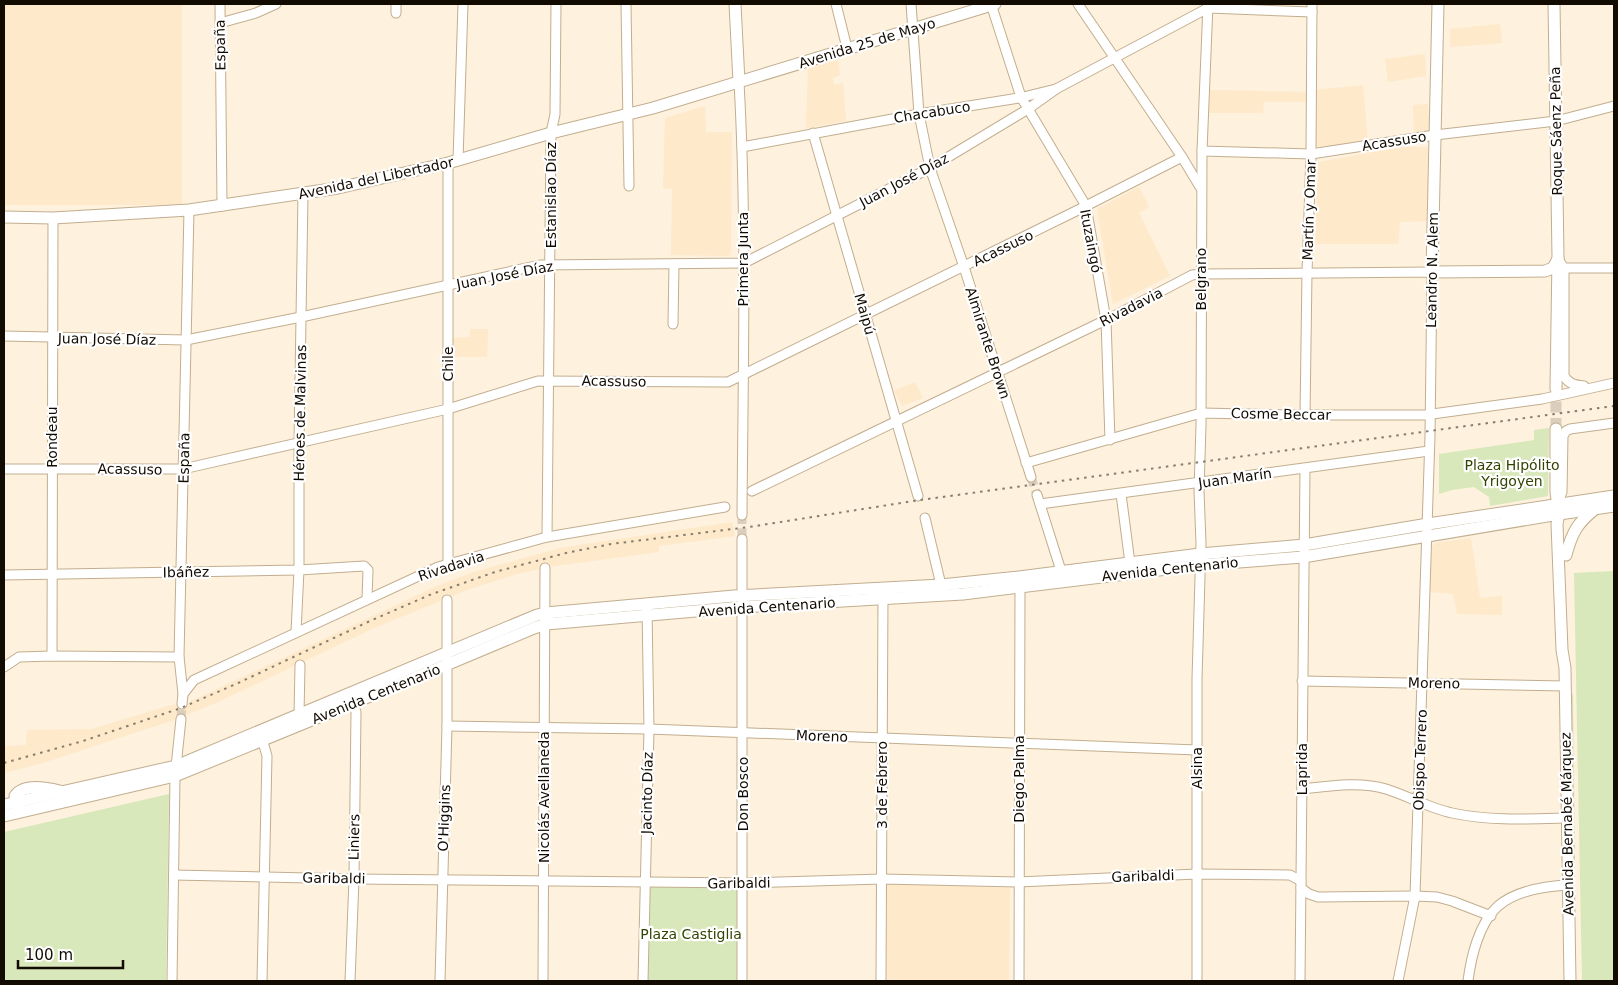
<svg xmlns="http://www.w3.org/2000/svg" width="1618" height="985" viewBox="0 0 1618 985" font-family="'DejaVu Sans',sans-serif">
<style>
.built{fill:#fee9ca}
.green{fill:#d8e8bb}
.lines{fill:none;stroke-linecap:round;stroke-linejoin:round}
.minor-tunnel{stroke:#dbcebc;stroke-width:9;stroke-dasharray:9 4.5;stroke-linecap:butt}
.major-tunnel{stroke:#dbcebc;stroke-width:11;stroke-dasharray:11 5.5;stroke-linecap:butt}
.minor-casing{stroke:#c2ae8f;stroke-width:11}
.major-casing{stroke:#c2ae8f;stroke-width:13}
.minor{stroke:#fff;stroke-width:9}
.major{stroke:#fff;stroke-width:11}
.rail{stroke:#877d6e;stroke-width:2;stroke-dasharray:2.5 5;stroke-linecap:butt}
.labels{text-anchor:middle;stroke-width:4.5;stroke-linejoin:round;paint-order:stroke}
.street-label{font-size:14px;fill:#120b02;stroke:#fff}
.park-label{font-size:14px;fill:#334300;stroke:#fff}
</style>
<rect width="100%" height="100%" fill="#fef1dd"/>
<g class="built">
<rect x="4" y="4" width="178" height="201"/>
<polygon points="1500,24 1502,43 1450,47 1450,29"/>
<polygon points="1425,54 1426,76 1388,82 1385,59"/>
<polygon points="838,58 840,75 833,78 834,85 843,83 846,121 806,128 808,67"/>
<polygon points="1363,85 1368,142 1318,147 1316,146 1315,90"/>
<polygon points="1207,90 1307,92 1306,102 1264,102 1263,113 1206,113"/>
<polygon points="1428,104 1430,133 1414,134 1413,105"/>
<polygon points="705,106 706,132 732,132 731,251 730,255 728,256 671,255 672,189 663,189 665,118"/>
<polygon points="1401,147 1426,147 1428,148 1427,221 1400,222 1398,244 1315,244 1318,162"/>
<polygon points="1139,187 1149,207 1139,213 1170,276 1113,304 1097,209"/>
<polygon points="470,329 488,329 487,357 455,357 455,347 451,347 451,338 470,337"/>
<polygon points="915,382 923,398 902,406 894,391"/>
<polygon points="732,522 735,536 659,546 659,552 548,567 514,575 470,589 374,628 218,702 171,721 43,763 4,773 4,746 26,745 27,730 92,729 171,705 185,704 437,586 477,571 560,548"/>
<polygon points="1471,538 1480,598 1502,596 1502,615 1457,614 1453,594 1429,592 1432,546 1435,543"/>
<polygon points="886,882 1010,888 1009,981 887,981"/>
</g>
<g class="green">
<polygon points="1549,428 1548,496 1490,506 1489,497 1474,487 1452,490 1439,494 1439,454 1534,440 1534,430"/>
<polygon points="1614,571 1614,981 1582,981 1574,573"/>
<polygon points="1570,694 1573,694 1575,871 1573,871"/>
<polygon points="169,794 166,981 4,981 4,832"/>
<polygon points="647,886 737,886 737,981 645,981"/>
</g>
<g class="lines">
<g class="minor-tunnel">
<polyline points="1031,477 1037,495"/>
<polyline points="742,515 742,539"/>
<polyline points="181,719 182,704"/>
</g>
<polyline class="major-tunnel" points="1556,429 1556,389"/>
<defs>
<g id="minor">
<polyline points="220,4 222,206"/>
<polyline points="626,4 629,186"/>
<polyline points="836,4 847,48"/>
<polyline points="911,4 919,114 930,168 964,267 1031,477"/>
<polyline points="991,4 1021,97 1086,206 1106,320 1110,440"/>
<polyline points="1078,4 1182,157 1200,187"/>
<polyline points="396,13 396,4"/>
<polyline points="220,23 256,13 276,4"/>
<path d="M739 82C747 226 743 371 742 515"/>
<polyline points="813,133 918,496"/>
<polyline points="742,147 919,114 1019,98 1056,89 1208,8 1312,12"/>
<polyline points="1202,151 1311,154 1435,135 1556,121 1614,106"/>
<polyline points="458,160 463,4"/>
<path d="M1558 259 1564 268V376C1569 384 1574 385 1584 386"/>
<polyline points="1564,268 1614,268"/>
<polyline points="673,324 674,264"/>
<polyline points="4,336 186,340 301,317 540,265 744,263 930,168 1028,109 1056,89"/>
<polyline points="1305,415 1307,273 1311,154 1312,4"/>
<polyline points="1026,463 1201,413 1294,415 1425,415 1542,399 1614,383"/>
<polyline points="4,469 183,469 448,409 538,381 728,382 1076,211 1182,157"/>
<polyline points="752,491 1114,316 1192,275 1201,274 1432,272 1430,436 1415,896 1398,981"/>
<polyline points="1121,494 1130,563"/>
<polyline points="1037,495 1063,577"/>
<polyline points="1558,502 1562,492 1563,436 1566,431 1570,429 1614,423"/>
<polyline points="1040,504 1429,451"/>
<polyline points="925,518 941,585"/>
<polyline points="547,537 551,133 555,114 556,4"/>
<polyline points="742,539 742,981"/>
<polyline points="448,565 448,163"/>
<polyline points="4,575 299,570 364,566 368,570 367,599"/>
<polyline points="296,632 299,570 299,442 303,194"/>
<polyline points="52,656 53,218"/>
<polyline points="4,667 19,657 52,656 179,657"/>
<polyline points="1302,681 1565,686"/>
<polyline points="183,694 194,680 438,567 547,537 725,507"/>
<polyline points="182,704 183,694 179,657 189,210"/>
<polyline points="299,715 300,665"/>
<polyline points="447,726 649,729 1197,750"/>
<polyline points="261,735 267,756 262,981"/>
<path d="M1302 789C1329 786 1360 781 1386 789 1408 796 1429 808 1452 813 1489 821 1528 819 1567 818"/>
<polyline points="174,875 354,879 743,883 882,879 1018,882 1197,874 1290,875 1301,881"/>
<polyline points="1301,888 1309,894 1318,897 1415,896 1437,897 1452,901 1491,916"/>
<polyline points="172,981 175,776 181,719"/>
<polyline points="350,981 354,879 356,712 351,698"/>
<polyline points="440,981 447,726 447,600"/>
<polyline points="543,981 545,568"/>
<polyline points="643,981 649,729 647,609"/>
<polyline points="881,981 883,594"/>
<polyline points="1019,981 1020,582"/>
<polyline points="1197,981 1197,679 1201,543 1199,491 1201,425 1202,151 1208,4"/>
<polyline points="1300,981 1305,469"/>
<path d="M1468 981C1471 957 1479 923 1498 906 1517 890 1545 886 1569 885"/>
</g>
<g id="major">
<polyline points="735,4 739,82"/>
<polyline points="1438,4 1432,272 1545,271 1553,268 1558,259"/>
<polyline points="1554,4 1558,256 1556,389"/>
<polyline points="4,217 53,218 189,210 338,188 448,163 551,133 653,108 995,4"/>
<polyline points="1556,429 1556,492 1559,514 1557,524 1562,650 1565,668 1570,981"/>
<path d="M1566 555C1572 533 1577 523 1595 509"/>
<polyline points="4,805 176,766 537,615 546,613 734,596 941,585 1019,577 1200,554 1304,545 1428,524 1614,496"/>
<path d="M18 807 15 796C24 783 47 788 60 791"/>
<polyline points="4,816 175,776 446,665 534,628 546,624 742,607 963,594 1200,565 1303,557 1559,514 1614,506"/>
</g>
</defs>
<use href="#minor" class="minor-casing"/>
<use href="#major" class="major-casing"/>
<use href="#minor" class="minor"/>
<use href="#major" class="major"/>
<polyline class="rail" points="4,763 83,741 181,708 236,684 370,621 432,594 495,572 566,553 611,544 749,527 920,500 1614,406"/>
</g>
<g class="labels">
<g class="street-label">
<text transform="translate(867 43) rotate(-17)" y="5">Avenida 25 de Mayo</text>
<text transform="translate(220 45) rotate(-91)" y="5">España</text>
<text transform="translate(932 112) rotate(-9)" y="5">Chacabuco</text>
<text transform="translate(1556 131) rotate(-91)" y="5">Roque Sáenz Peña</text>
<text transform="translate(1394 141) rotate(-9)" y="5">Acassuso</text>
<text transform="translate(376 178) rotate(-12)" y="5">Avenida del Libertador</text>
<text transform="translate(904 180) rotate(-28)" y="5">Juan José Díaz</text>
<text transform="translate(551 195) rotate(-90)" y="5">Estanislao Díaz</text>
<text transform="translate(1309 210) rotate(-88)" y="5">Martín y Omar</text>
<text transform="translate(1091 241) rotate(79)" y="5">Ituzaingó</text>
<text transform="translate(1003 248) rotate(-26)" y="5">Acassuso</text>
<text transform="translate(743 259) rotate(-90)" y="5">Primera Junta</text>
<text transform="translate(1432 270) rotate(-89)" y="5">Leandro N. Alem</text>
<text transform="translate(505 275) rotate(-11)" y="5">Juan José Díaz</text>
<text transform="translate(1201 279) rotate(-90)" y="5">Belgrano</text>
<text transform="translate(1131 307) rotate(-27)" y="5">Rivadavia</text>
<text transform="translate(865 314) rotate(74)" y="5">Maipú</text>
<text transform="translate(107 339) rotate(1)" y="5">Juan José Díaz</text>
<text transform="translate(988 343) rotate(72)" y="5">Almirante Brown</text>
<text transform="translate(448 364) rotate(-90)" y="5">Chile</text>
<text transform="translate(614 381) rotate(1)" y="5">Acassuso</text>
<text transform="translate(300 413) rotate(-89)" y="5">Héroes de Malvinas</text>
<text transform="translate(1281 414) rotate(1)" y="5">Cosme Beccar</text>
<text transform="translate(52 437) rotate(-90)" y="5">Rondeau</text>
<text transform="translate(184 458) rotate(-89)" y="5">España</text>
<text transform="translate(130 469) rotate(1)" y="5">Acassuso</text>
<text transform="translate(1235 478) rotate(-8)" y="5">Juan Marín</text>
<text transform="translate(451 566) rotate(-18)" y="5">Rivadavia</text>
<text transform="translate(1170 569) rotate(-6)" y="5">Avenida Centenario</text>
<text transform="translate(186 572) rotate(-1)" y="5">Ibáñez</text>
<text transform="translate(767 607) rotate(-4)" y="5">Avenida Centenario</text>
<text transform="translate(1434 683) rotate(1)" y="5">Moreno</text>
<text transform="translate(376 694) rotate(-22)" y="5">Avenida Centenario</text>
<text transform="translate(822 736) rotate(2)" y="5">Moreno</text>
<text transform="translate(1420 760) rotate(-88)" y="5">Obispo Terrero</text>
<text transform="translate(1197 768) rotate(-90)" y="5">Alsina</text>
<text transform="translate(1302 769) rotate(-90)" y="5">Laprida</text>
<text transform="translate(1019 779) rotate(-90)" y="5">Diego Palma</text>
<text transform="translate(882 785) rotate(-90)" y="5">3 de Febrero</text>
<text transform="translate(647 793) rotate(-89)" y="5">Jacinto Díaz</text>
<text transform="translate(743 794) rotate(-90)" y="5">Don Bosco</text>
<text transform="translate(544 797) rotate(-90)" y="5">Nicolás Avellaneda</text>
<text transform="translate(444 818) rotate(-88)" y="5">O'Higgins</text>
<text transform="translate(1567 824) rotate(-91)" y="5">Avenida Bernabé Márquez</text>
<text transform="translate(354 837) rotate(-89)" y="5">Liniers</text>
<text transform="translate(1143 876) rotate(-2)" y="5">Garibaldi</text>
<text transform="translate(334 878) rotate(1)" y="5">Garibaldi</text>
<text transform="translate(739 883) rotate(-1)" y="5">Garibaldi</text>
</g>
<g class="park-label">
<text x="1512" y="470">Plaza Hipólito<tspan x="1512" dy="16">Yrigoyen</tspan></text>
<text x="691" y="939">Plaza Castiglia</text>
</g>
</g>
<rect width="1618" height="985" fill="none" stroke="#120b02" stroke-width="10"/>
<path d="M18 960v8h105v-8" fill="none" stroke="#120b02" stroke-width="2.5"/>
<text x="25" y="960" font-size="15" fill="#120b02" stroke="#ffffff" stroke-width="4" paint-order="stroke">100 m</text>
</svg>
